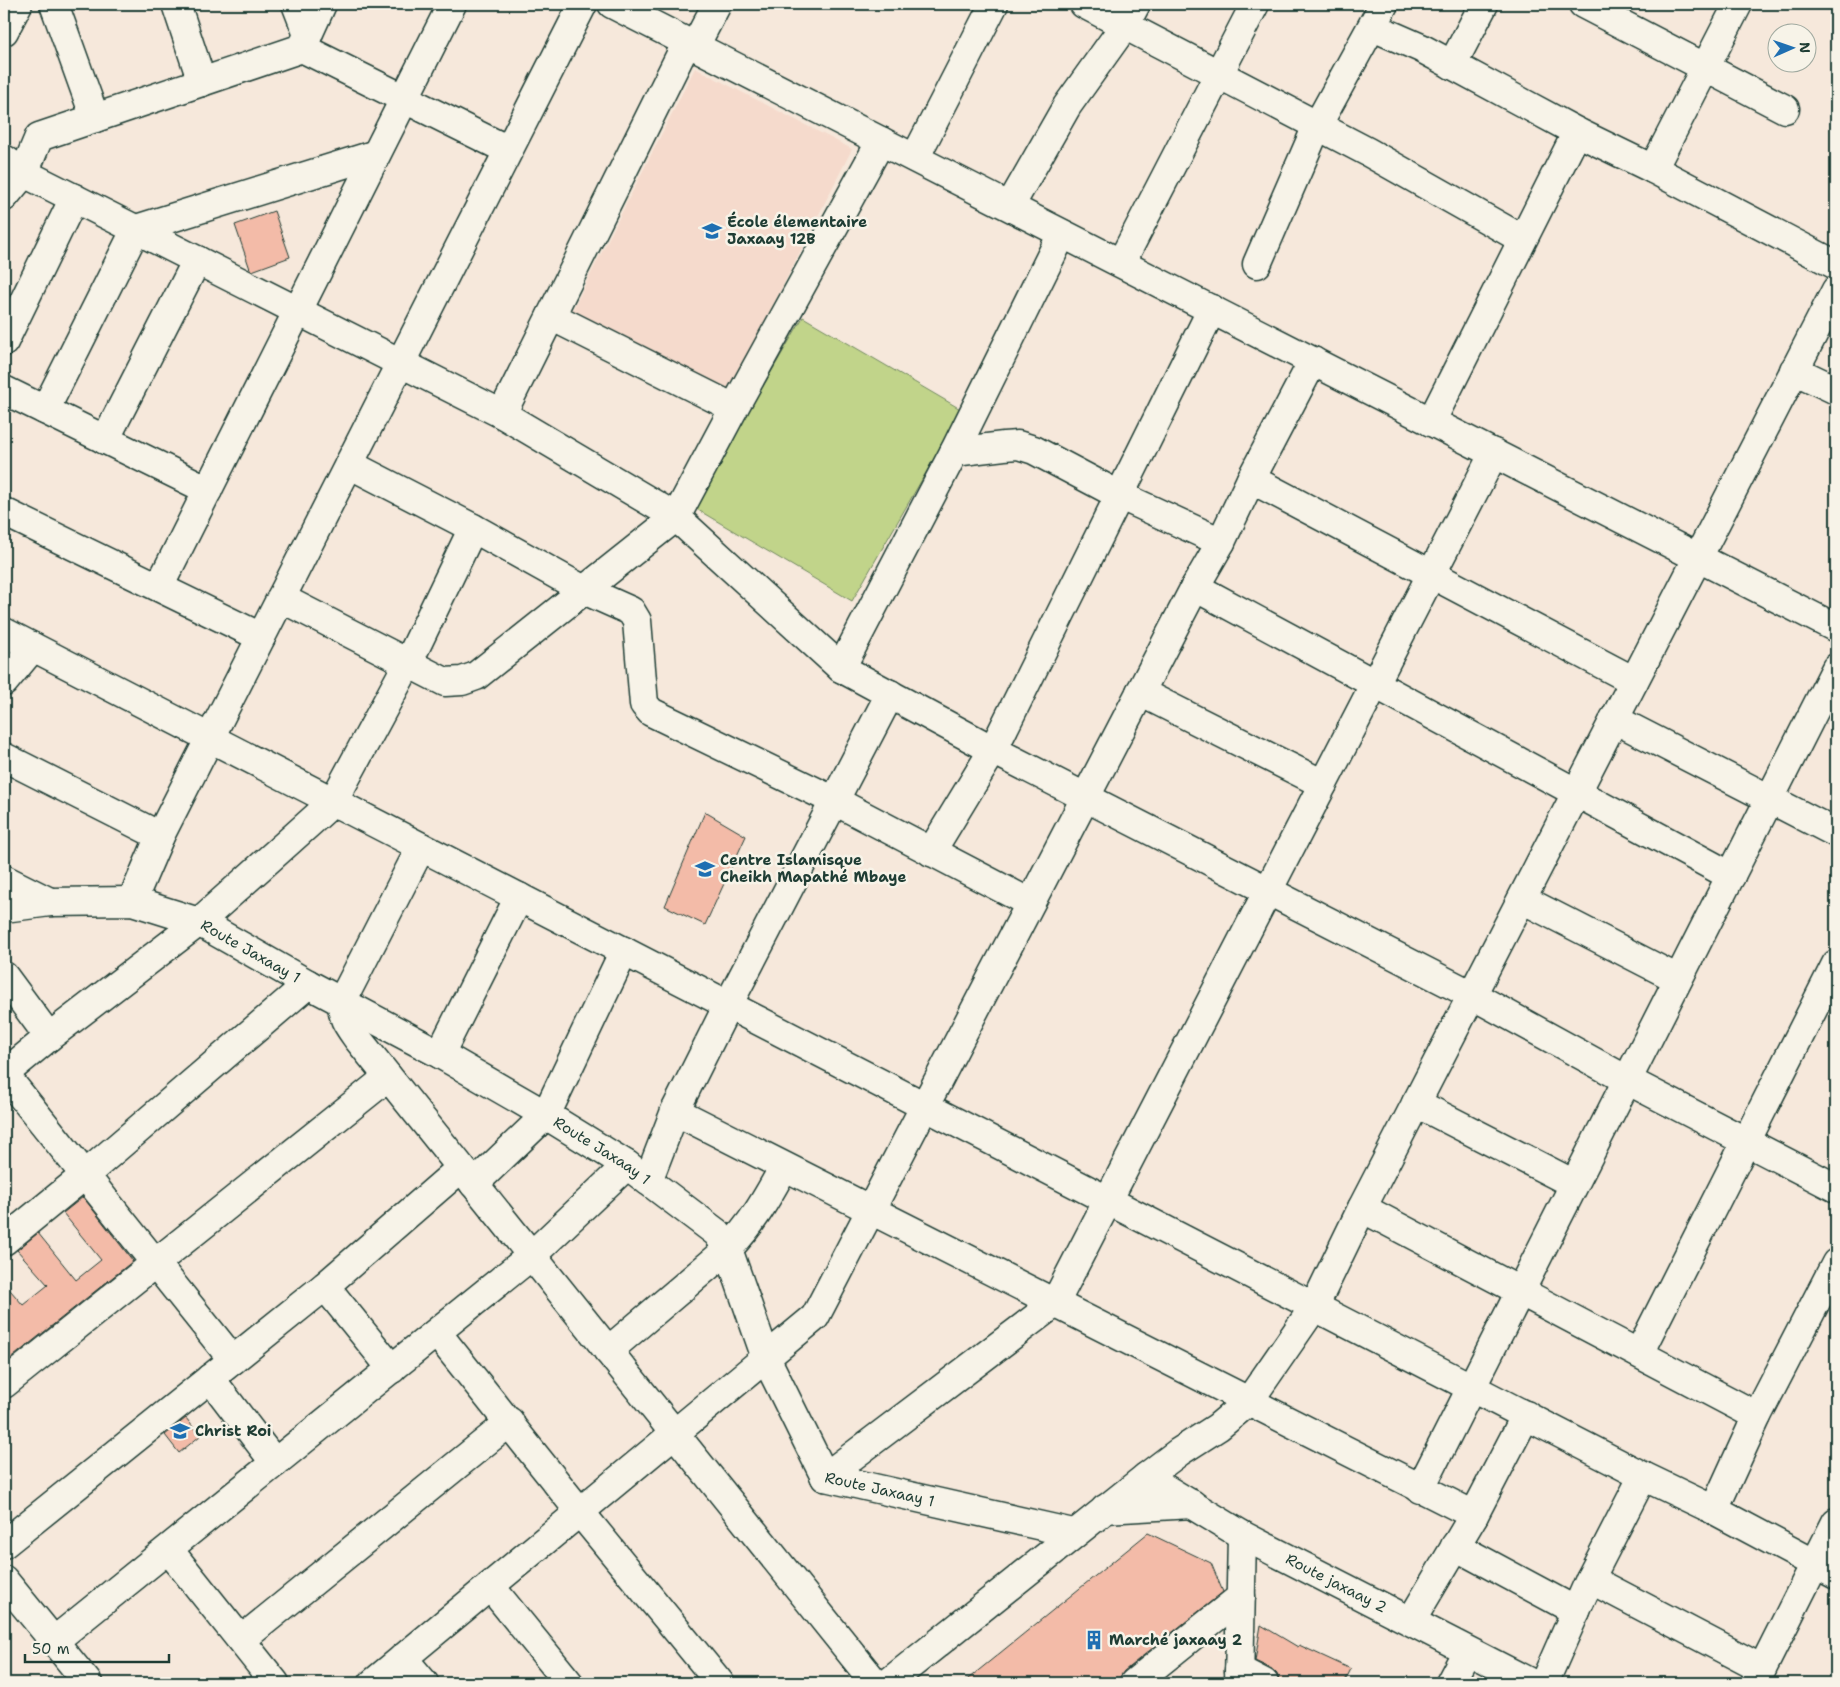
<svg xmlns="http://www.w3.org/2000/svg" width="1840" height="1687" viewBox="0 0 1840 1687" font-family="'Shantell Sans',sans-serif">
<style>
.built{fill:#f5dacc}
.park{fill:#c1d48a;stroke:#70885f}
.building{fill:#f3bba8;stroke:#1f3d34}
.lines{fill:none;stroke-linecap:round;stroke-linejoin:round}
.minor-casing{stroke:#1f3d34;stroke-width:31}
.minor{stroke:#f7f3e8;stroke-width:28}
.labels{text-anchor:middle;stroke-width:5;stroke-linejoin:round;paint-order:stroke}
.poi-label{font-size:15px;font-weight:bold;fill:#1f3d34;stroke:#f7f3e8;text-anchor:start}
.street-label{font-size:15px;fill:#1f3d34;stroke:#f7f3e8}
</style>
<rect width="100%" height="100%" fill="#f6e8db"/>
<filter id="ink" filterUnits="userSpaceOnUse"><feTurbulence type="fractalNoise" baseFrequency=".02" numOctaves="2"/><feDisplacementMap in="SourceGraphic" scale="10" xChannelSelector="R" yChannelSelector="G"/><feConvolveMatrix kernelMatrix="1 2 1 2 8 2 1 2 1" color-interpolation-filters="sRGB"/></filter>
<g filter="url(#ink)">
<polygon class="built" points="695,68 852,149 728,394 571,313"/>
<polygon class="park" points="803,317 962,410 852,601 693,507"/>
<g class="building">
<polygon points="274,211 290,257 252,271 250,269 235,225"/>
<polygon points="705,812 746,836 705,925 665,906"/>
<polygon points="83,1197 133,1261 4,1364 4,1283 23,1305 48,1285 17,1250 38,1233 76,1280 101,1260 63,1213"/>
<polygon points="186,1418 200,1436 179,1453 165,1435"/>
<polygon points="1148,1533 1211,1563 1223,1592 1124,1671 1120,1677 1119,1682 963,1683"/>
<polygon points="1261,1625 1298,1647 1299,1645 1351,1669 1344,1683 1285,1683 1279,1680 1277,1674 1272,1669 1255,1661"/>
</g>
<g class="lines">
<defs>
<g id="minor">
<polyline points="54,4 95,118"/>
<polyline points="176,4 202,82"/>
<polyline points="296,4 308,35"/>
<polyline points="612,4 1836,628"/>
<polyline points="1084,4 1368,152 1522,239"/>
<polyline points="1583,4 1785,109"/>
<polyline points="1373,27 1421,48 1577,132 1653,169 1836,265"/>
<polyline points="4,31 18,4"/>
<polyline points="695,46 717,4"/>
<polyline points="302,48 322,4"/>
<polyline points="1452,65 1484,4"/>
<polyline points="915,158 994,4"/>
<polyline points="4,159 24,173 502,414 676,517 841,668 993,750 1472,995 1627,1080 1836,1188"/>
<polyline points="1653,169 1738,4"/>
<polyline points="4,197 24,173 39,137 302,48 508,150"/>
<polyline points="1010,206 1067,106 1125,25 1136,4"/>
<polyline points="1121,263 1255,4"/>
<polyline points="1257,264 1317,126 1384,4"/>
<polyline points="551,316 734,408"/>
<polyline points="4,342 74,198"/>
<polyline points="1794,370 1836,390"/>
<polyline points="4,390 208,490"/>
<polyline points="45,410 136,229 376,154"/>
<polyline points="502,414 687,42"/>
<polyline points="1431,422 1577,132"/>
<polyline points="105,440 197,260"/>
<polyline points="954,452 1004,446 1018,445 1034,450 1119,495 1221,542"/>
<polyline points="349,464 473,528 584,590 631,611 637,621 644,704 651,712 835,801 1030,903"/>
<polyline points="1251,479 1634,681"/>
<polyline points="4,512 261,637"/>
<polyline points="159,587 452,4"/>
<polyline points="1195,587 1731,876"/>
<polyline points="281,598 445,682 462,681 476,676 676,517 734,408 881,141"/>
<polyline points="4,632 1643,1476 1714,1510 1836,1575"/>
<polyline points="841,668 954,452 1062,234"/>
<polyline points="4,682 33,647"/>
<polyline points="1140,692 1323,784"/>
<polyline points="1614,719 1836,833"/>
<polyline points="4,757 160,836"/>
<path d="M421 847 342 1001C342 1018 347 1024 357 1038L875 1683"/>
<polyline points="931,852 993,750 1212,309"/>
<polyline points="4,879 50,902"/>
<polyline points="1522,899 1678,979"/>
<polyline points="132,901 160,836 583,4"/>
<path id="s1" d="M4 908 50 902 132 901 199 922 308 984 440 1054 546 1115 627 1165 717 1233 728 1249 766 1358 825 1477"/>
<polyline points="4,976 49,1037"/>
<polyline points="440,1054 519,897"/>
<polyline points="1416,1103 1574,1184"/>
<polyline points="675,1111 1474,1515"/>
<polyline points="648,1181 675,1111 728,1005 890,694"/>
<polyline points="474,1184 546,1115 624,951"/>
<polyline points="1362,1208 1757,1416"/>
<polyline points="4,1241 85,1175 308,984"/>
<polyline points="325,1286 392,1369"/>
<polyline points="437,1333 580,1512 720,1683"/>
<path d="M608 1351 728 1249C754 1222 766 1199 784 1167"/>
<polyline points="1639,1353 1836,964"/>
<polyline points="233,1360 4,1074 49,1037 199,922 333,802 408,663 473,528"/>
<polyline points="210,1378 275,1463"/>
<polyline points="4,1384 388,1077"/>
<polyline points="825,1477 1055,1303 1494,453"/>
<path id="s2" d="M825 1477 1073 1533"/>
<path id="s3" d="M1146 1477 1242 1535 1531 1683"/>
<polyline points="1420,1489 1836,668"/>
<polyline points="1105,1509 1192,1504"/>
<polyline points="1714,1510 1757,1416 1836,1263"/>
<polyline points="4,1544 325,1286 461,1168"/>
<polyline points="1455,1546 1576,1611"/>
<polyline points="169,1550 275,1683"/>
<polyline points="1590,1579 1762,1669"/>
<polyline points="4,1580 88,1683"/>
<polyline points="490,1586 569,1683"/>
<polyline points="1411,1621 1474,1515 1526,1415"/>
<polyline points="241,1640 510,1422"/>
<polyline points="54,1641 531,1256 627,1165"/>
<polyline points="403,1658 424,1683"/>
<polyline points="1239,1670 1264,1683"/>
<polyline points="373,1683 815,1317 1195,587 1221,542 1251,479 1313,361"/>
<polyline points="888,1683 1146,1477 1179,1452 1218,1427 1249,1401 1314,1307 1362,1208 1836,290"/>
<polyline points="1134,1683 1241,1597"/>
<polyline points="1239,1683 1242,1535"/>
<polyline points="1450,1683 1467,1651"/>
<polyline points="1544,1683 1590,1579 1643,1476"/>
<polyline points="1755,1683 1836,1522"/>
</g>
</defs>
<use href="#minor" class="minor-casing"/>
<use href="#minor" class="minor"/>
</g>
</g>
<defs>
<symbol id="school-bare" viewBox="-9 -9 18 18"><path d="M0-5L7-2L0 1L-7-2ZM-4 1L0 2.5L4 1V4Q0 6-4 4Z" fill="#1f6fb2" stroke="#f7f3e8" stroke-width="2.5" paint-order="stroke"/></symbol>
<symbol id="building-bare" viewBox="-9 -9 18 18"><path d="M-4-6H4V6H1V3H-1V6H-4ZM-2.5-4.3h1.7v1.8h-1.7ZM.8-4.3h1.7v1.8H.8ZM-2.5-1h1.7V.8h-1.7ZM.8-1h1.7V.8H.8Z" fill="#1f6fb2" stroke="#f7f3e8" stroke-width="2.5" paint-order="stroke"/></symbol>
</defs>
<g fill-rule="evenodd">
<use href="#school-bare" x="698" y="217" width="28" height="28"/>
<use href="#school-bare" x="691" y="855" width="28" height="28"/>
<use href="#school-bare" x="166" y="1417" width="28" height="28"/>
<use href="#building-bare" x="1080" y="1626" width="28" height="28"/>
</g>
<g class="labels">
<g class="poi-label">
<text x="727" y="227">École élementaire<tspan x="727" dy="17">Jaxaay 12B</tspan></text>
<text x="720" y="865">Centre Islamisque<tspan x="720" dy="17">Cheikh Mapathé Mbaye</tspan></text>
<text x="195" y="1436">Christ Roi</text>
<text x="1109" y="1645">Marché jaxaay 2</text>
</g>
<g class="street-label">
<text dy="5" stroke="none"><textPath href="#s1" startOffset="258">Route Jaxaay 1</textPath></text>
<text dy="5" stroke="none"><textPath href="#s1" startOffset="662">Route Jaxaay 1</textPath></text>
<text dy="5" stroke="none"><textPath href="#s2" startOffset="56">Route Jaxaay 1</textPath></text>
<text dy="5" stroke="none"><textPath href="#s3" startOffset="218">Route jaxaay 2</textPath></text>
</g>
</g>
<rect width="1840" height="1687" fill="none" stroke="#f7f3e8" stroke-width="20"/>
<rect x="10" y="10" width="1820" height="1667" fill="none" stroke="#1f3d34" stroke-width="2" filter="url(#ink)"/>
<g transform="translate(1792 48) rotate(88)"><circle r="24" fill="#f7f3e8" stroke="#a1aaa0"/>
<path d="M0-4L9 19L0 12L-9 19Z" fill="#1f6fb2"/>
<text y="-8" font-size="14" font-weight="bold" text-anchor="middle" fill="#1f3d34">N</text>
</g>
<path d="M25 1654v8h144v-8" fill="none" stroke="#1f3d34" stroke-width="2.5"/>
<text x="32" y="1654" font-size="15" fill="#1f3d34" stroke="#f7f3e8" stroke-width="4" paint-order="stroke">50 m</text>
</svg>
